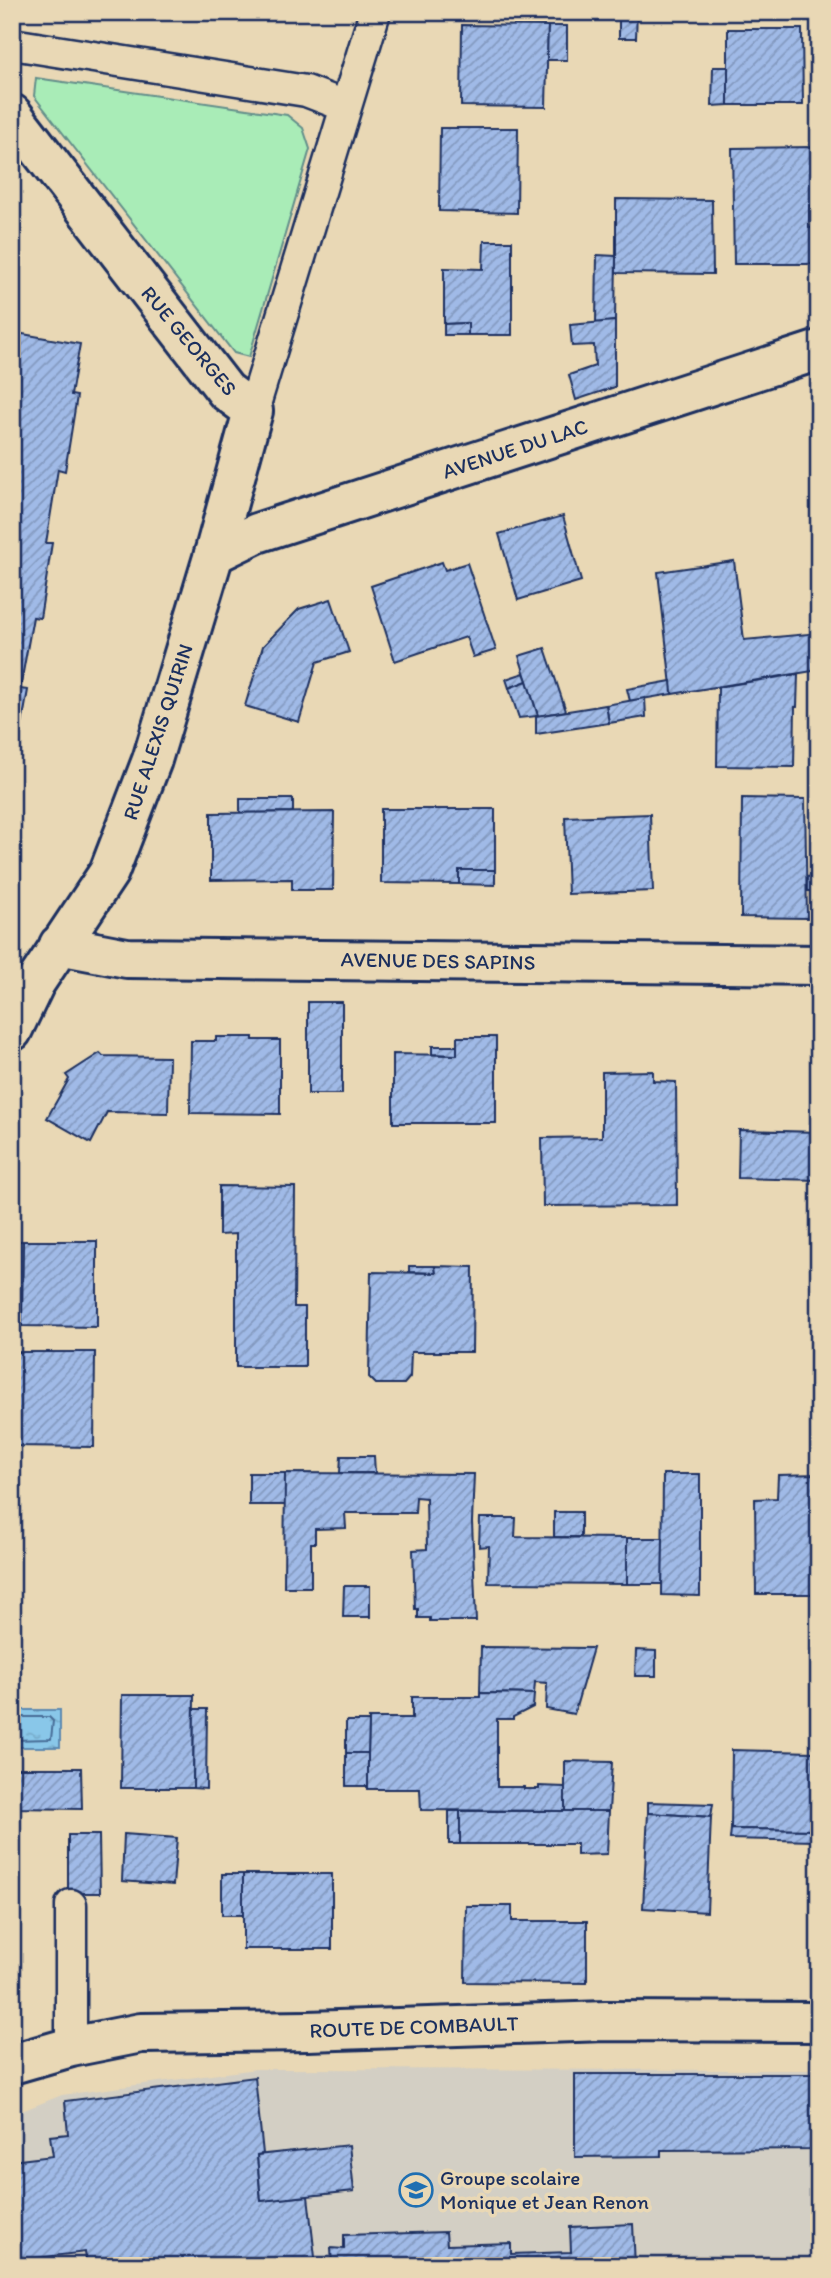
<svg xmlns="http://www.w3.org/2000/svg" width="831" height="2278" viewBox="0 0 831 2278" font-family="Itim,sans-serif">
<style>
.built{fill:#d3cfc4}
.grass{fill:#a9ecb7;stroke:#628e8a;stroke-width:2}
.water{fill:url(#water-ripples);stroke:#5d8ab1;stroke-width:2}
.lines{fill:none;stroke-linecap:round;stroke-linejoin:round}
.shore{stroke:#476c96;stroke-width:2}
.building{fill:url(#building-hatch);stroke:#1b2f5e;stroke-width:2}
.service-casing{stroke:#1b2f5e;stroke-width:35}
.minor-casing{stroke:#1b2f5e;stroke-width:44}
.tertiary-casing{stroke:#1b2f5e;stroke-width:44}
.service{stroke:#e9d8b5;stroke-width:30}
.minor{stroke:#e9d8b5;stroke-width:38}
.tertiary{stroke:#e9d8b5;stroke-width:38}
.labels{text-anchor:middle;stroke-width:7;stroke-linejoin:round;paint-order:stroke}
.street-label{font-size:21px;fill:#1b2f5e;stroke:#e9d8b5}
.poi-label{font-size:21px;fill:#1b2f5e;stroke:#e9d8b5;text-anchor:start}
</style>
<defs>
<pattern id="water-ripples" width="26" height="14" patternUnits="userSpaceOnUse" patternTransform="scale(1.75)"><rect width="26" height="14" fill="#89c7e9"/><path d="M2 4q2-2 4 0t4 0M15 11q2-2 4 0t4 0" fill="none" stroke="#76abca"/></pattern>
<pattern id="building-hatch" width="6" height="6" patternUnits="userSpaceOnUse" patternTransform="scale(1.75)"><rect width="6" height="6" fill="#a0bae7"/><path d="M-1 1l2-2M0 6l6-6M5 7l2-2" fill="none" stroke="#8298be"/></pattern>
</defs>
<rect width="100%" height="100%" fill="#e9d8b5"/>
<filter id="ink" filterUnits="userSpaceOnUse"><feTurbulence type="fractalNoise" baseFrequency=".0143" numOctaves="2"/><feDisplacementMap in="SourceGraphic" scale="14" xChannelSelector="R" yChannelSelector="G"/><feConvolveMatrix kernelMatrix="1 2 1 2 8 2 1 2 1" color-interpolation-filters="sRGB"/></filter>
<g filter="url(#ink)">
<polygon class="built" points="256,2069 819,2070 819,2266 12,2266 12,2115 62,2095"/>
<polygon class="grass" points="36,78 287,115 303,128 310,149 249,357 234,353 34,96"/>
<rect class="water" x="12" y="1710" width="48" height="37"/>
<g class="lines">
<polyline class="shore" points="12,1717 49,1717 53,1721 51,1739 12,1740"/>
</g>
<g class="building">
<polygon points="619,12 637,12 636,38 619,38"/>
<polygon points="462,25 548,26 546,107 461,106"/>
<polygon points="548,26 567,26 567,60 547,60"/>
<polygon points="728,29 802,29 803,105 728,105"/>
<polygon points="713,67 728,67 728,105 712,106"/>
<polygon points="440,128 518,128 517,213 439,211"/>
<polygon points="813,147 814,206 809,205 809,228 814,228 814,264 734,264 732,148"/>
<polygon points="616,199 712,200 713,274 616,273"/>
<polygon points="484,241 512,241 512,335 468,335 468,323 444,324 444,268 483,269"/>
<polygon points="597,255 616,256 615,321 596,323"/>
<polygon points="615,321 615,387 576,400 569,375 595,366 594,345 572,346 570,325"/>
<polygon points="468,323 468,335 444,335 444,324"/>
<polygon points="17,333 80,344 71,395 77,396 65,471 58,469 46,543 52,543 40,618 33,617 20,689 28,690 15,764 12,764 12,358"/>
<polygon points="563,516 581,581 518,600 499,534"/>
<polygon points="734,561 744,640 819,633 819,670 672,694 658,572"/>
<polygon points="442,562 445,570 467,563 496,650 473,657 466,637 395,661 371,586"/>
<polygon points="331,599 349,652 317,662 299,722 245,706 263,646 299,609"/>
<polygon points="545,648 566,711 538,716 519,656"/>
<polygon points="524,673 527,681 509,688 506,679"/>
<polygon points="798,674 797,707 795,707 794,767 717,766 718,687"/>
<polygon points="527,681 538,716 519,718 509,688"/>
<polygon points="671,681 672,694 630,701 627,689"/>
<polygon points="645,698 646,717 609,723 606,705"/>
<polygon points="606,705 609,723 536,734 536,716"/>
<polygon points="742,798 805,799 807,918 741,917"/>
<polygon points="240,799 293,799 293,812 240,813"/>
<polygon points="381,809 495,809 495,870 459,870 459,884 381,883"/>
<polygon points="334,812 333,890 292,890 292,879 211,880 211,813"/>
<polygon points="650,814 653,891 568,894 565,817"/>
<polygon points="459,870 495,870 495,885 459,884"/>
<polygon points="815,876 815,891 807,891 807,877"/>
<rect x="308" y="1002" width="34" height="92"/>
<polygon points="216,1037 253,1037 253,1040 280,1040 280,1114 190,1113 191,1041 216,1041"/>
<polygon points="457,1037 496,1037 496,1123 393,1123 393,1054 457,1055"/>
<polygon points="432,1046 457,1046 457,1055 432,1054"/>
<polygon points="100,1053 103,1056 169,1057 168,1113 107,1112 91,1143 47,1118 69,1079 66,1075"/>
<polygon points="653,1071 653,1081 676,1082 677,1205 543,1206 542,1138 602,1137 602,1072"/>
<polygon points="739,1130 819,1132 819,1180 738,1178"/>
<polygon points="219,1186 295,1187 294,1307 305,1307 305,1367 236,1367 236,1234 219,1235"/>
<polygon points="12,1241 23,1241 22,1326 12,1326"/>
<polygon points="23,1241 97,1241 97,1327 22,1326"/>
<polygon points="409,1266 435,1266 436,1273 409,1272"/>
<polygon points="435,1266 473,1267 472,1352 411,1352 410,1377 404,1384 376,1384 369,1377 371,1272 436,1273"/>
<polygon points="12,1352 95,1352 94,1447 14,1446"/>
<polygon points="341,1456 374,1456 375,1473 340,1473"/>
<rect x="249" y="1473" width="36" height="32"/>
<polygon points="285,1473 474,1474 472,1522 476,1621 430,1621 430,1618 418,1618 418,1609 415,1609 413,1550 427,1549 426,1498 416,1497 415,1513 345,1513 346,1528 315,1529 315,1543 311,1543 311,1587 284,1587"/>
<polygon points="663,1474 700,1474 700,1596 662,1595"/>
<polygon points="819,1474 819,1594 756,1594 755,1499 777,1498 778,1475"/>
<rect x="554" y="1512" width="27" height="25"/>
<polygon points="480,1518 516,1518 515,1537 627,1538 627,1584 488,1583 489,1546 479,1547"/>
<polygon points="627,1538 663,1538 662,1584 627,1584"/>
<polygon points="344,1586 370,1586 370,1617 343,1617"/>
<polygon points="481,1647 593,1648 574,1714 546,1709 547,1683 535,1682 534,1694 480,1693"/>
<polygon points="636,1650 656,1651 656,1676 635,1676"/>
<polygon points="480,1693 534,1694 533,1707 513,1717 513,1719 497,1719 497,1787 524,1787 524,1789 539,1789 539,1786 565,1787 565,1811 421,1810 420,1789 367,1789 369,1718 412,1718 412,1697 480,1697"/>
<polygon points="122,1695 194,1695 193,1788 121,1788"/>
<polygon points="194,1709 207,1709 206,1789 193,1788"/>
<polygon points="346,1721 369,1721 368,1753 346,1753"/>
<polygon points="732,1750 814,1752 813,1830 731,1829"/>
<rect x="346" y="1753" width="22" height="33"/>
<polygon points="565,1761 612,1762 609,1811 565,1811"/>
<polygon points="12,1768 81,1768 82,1809 12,1808"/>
<polygon points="648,1802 713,1804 711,1817 648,1813"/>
<rect x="449" y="1811" width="11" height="33"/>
<polygon points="460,1811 609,1811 607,1854 577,1855 577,1844 460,1844"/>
<polygon points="648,1813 711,1817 707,1912 643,1908"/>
<polygon points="731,1829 813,1830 813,1841 730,1839"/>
<polygon points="124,1834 177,1838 173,1885 122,1881"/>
<polygon points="68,1835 99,1835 100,1893 68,1893"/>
<rect x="222" y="1874" width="21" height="41"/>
<rect x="243" y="1874" width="89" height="75"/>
<polygon points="466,1906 512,1906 512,1921 587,1921 587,1983 465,1982"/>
<polygon points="575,2074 819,2074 819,2149 661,2150 661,2156 575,2157"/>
<polygon points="255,2077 263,2154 257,2155 261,2201 308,2196 316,2266 87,2266 85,2252 12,2261 12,2161 53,2156 50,2136 68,2134 65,2101"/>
<polygon points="349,2145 354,2191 261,2201 257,2155"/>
<polygon points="633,2224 635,2266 332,2266 331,2248 344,2249 344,2235 446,2232 447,2245 511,2243 511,2254 571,2252 570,2227"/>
</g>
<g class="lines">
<defs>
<g id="service">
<polyline points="12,44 306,91 345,106"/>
<polyline points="253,411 375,12"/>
<polyline points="71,2047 71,1905"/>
</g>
<g id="minor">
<polyline points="12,114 226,391 253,411 214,554 152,760 109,872 35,983 12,1031"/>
<polyline points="214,554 257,533 819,350"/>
<polyline points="59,945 127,958 819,965"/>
</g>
<polyline id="tertiary" points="12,2064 71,2047 141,2033 308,2031 606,2021 819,2022"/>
</defs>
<use href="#service" class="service-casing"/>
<use href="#minor" class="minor-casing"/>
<use href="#tertiary" class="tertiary-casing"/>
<use href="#service" class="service"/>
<use href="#minor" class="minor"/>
<use href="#tertiary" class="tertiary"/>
</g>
</g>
<defs>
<symbol id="school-ring" viewBox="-11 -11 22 22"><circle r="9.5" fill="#e9d8b5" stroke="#1f6fb2" stroke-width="1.5"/><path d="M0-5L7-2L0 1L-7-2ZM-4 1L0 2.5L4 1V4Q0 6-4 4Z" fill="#1f6fb2"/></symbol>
</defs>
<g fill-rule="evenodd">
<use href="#school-ring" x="397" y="2171" width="38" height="38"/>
</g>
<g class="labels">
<g class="street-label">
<text transform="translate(189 341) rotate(50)" y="7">RUE GEORGES</text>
<text transform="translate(515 449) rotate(-18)" y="7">AVENUE DU LAC</text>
<text transform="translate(158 732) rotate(-72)" y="7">RUE ALEXIS QUIRIN</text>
<text transform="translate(438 961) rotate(1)" y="7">AVENUE DES SAPINS</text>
<text transform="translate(414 2027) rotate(-2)" y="7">ROUTE DE COMBAULT</text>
</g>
<g class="poi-label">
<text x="440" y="2185">Groupe scolaire<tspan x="440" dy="24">Monique et Jean Renon</tspan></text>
</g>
</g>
<rect width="831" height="2278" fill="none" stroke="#e9d8b5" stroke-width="42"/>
<rect x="21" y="21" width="789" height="2236" fill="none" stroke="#1b2f5e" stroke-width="2.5" filter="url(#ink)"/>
</svg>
